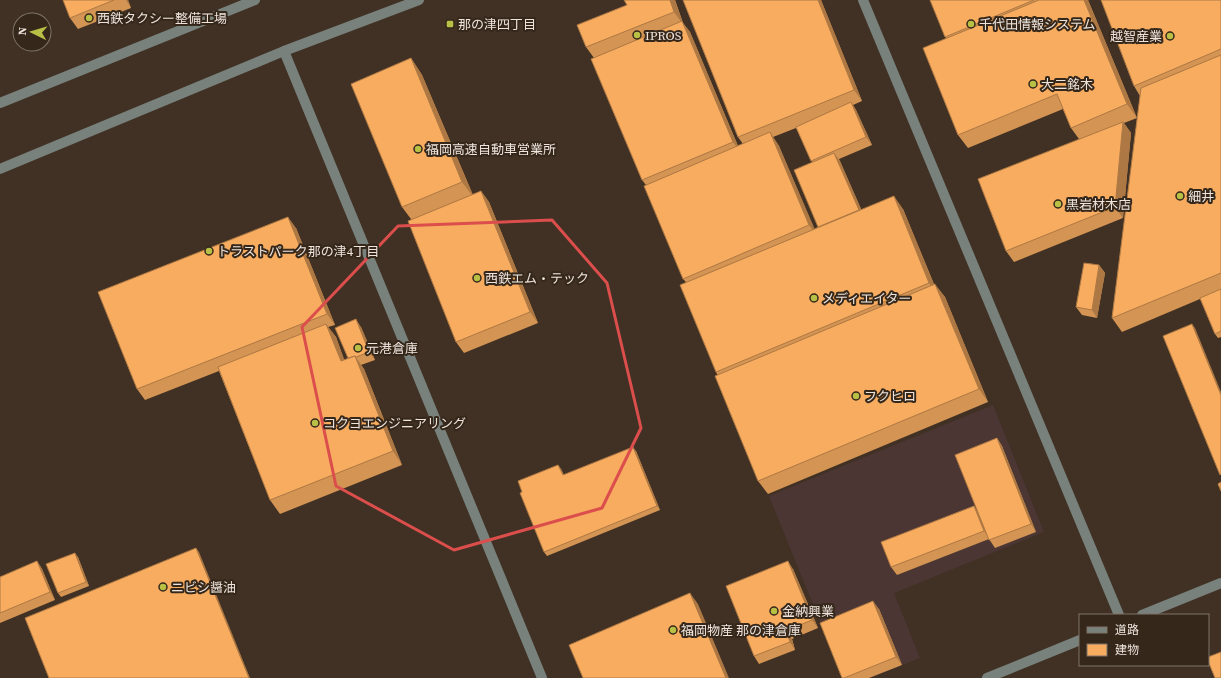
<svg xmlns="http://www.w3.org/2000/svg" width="1221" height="678" viewBox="0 0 1221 678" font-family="'Source Serif 4','Noto Sans JP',serif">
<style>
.commercial{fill:#4b3634}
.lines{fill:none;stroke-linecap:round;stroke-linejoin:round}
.minor{stroke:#78817b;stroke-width:10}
.wall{fill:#d49453;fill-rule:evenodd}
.shaded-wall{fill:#ad7843}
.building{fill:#f7ac60;stroke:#ad7843}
.marked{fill:none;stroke:#db4e4c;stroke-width:3;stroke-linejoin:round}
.poi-dot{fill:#b9c046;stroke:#35271a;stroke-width:1.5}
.labels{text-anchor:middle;stroke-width:4;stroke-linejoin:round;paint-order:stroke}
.poi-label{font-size:13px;fill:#eee4dc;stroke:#35271a;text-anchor:start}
</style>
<rect width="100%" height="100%" fill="#403124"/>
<polygon class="commercial" points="993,405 1044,532 894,593 920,658 870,678 843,678 769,496"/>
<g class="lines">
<g class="minor">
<polyline points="863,0 1119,615"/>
<polyline points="284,51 542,678"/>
<polyline points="0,103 255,0"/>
<polyline points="0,169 284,51 419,0"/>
<polyline points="1142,615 1221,583"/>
<polyline points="987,678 1080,640"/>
</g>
</g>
<g class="wall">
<polygon points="63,0 128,0 131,8 78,29 70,18"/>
<path d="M675 0 683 23 690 32 738 146 743 144 738 137 683 0H821L862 101 853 105 856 110 872 145 839 159 861 209H903L934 284 945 297 988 402 768 494 758 481 717 374 716 372 686 282 683 279 646 185 642 180 594 58 586 47ZM796 128 812 162 818 227 814 229 779 146 773 137Z"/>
<polygon points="930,0 1088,0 1137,118 1124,123 1131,133 1123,218 1014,262 1006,251 1079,139 1071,128 1063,109 968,148 958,135 946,38"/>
<polygon points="1221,0 1221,337 1218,338 1215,334 1200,299 1122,332 1112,318 1140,96 1134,86"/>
<polygon points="411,58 422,75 473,195 481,191 489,202 538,323 464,353 456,342 411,219 402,207"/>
<polygon points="296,228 335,325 328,327 336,337 344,360 348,358 361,327 375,360 361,365 364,369 402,465 280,514 270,500 219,371 145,400 137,389"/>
<polygon points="1099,265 1105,273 1097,318 1082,315 1076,307"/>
<polygon points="997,438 1002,446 1036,532 995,548 989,539 897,575 891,567 974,506 978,512"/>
<polygon points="636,451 660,510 547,556 544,552 522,492 558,465 561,469 564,475"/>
<polygon points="78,557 89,586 61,597 58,593"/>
<polygon points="37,561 42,569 55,600 0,623 0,577"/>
<polygon points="793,569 818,628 792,639 795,650 759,664 754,656"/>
<polygon points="879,609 902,665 869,678 842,678"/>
</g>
<g class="shaded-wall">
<polygon points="126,0 128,0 131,8"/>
<polygon points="670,0 675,0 683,23 690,32 741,153 733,142 685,27 674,12"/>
<polygon points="818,0 821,0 862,101 854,90"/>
<polygon points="1084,0 1088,0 1137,118 1127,104"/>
<polygon points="411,58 422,75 474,198 462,182"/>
<polygon points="851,102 856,110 872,145 866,137"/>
<polygon points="1123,122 1131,133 1123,218 1115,207"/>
<polygon points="770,132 779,146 819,239 809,225"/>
<polygon points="834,153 840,161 865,218 859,210"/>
<polygon points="481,191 489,202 538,323 530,312"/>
<polygon points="894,196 903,209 939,297 929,283"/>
<polygon points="288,217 296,228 335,325 327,314"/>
<polygon points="1099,265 1105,273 1097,318 1092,310"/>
<polygon points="935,284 945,297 988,402 979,389"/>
<polygon points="356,319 361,327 375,360 369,352"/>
<polygon points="326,324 336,337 350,375 341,361"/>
<polygon points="1192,324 1195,328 1221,392 1221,395"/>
<polygon points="355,356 364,369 402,465 393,451"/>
<polygon points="997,438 1002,446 1036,532 1031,524"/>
<polygon points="633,447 636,451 660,510 657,506"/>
<polygon points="558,465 561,469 566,480 563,475"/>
<polygon points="974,506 979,514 990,539 984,531"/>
<polygon points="196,548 199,552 250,678 249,678"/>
<polygon points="75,553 78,557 89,586 86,582"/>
<polygon points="37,561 42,569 55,600 50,592"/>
<polygon points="788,561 793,569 818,628 812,620"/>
<polygon points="690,593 698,604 729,678 726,678"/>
<polygon points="873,601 879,609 902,665 896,657"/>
<polygon points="786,631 792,639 795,650 790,642"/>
</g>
<g class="building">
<polygon points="63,0 114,0 70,18"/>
<polygon points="624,0 670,0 674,12 586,47 577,25 627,5"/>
<polygon points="683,0 818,0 854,90 738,137"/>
<polygon points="930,0 1034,0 945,37"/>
<polygon points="1039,0 1084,0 1127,104 1071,128 1057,94 958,135 923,48"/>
<polygon points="1101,0 1221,0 1221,49 1134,86"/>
<polygon points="682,21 733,142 642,180 591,59"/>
<polygon points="1221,55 1221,273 1112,318 1141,88"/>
<polygon points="411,58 462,182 402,207 351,84"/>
<polygon points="851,102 866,137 811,161 796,127"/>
<polygon points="1123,122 1115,207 1006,251 978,179"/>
<polygon points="770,132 809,225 683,279 644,186"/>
<polygon points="834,153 859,210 818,227 794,170"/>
<polygon points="481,191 530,312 456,342 408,221"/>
<polygon points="894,196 929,283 716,372 680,285"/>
<polygon points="288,217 327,314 137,389 98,292"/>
<polygon points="1084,263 1099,265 1092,310 1076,307"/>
<polygon points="935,284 979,389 758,481 715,376"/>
<polygon points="1221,289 1221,331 1215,334 1200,298"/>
<polygon points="356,319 369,352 356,357 355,356 348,358 335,328"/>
<polygon points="326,324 341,361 355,356 393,451 270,500 218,367"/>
<polygon points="1192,324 1221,395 1221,474 1220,475 1163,336"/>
<polygon points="997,438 1031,524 989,540 955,455"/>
<polygon points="633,447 657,506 544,552 520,493 522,492 518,481 558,465 563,475"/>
<polygon points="1221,482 1221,491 1218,484"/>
<polygon points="974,506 984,531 891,567 881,542"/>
<polygon points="196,548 249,678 49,678 25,618"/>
<polygon points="75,553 86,582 58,593 46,564"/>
<polygon points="37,561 50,592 0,613 0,577"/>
<polygon points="788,561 812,620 786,631 790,642 754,656 726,586"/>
<polygon points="690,593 726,678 583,678 569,645"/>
<polygon points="873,601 896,657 844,678 842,678 820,623"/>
<polygon points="1221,652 1221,678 1215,678 1208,661 1208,657"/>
</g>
<path class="marked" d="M552 220 607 283 641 428 602 508 454 550 336 486 302 327 398 226Z"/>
<g class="poi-dot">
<circle cx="89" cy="18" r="4"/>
<rect x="446" y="20" width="8" height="8" rx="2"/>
<circle cx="971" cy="24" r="4"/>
<circle cx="637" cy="35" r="4"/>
<circle cx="1170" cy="36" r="4"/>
<circle cx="1033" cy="84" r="4"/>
<circle cx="418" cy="149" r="4"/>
<circle cx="1180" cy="196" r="4"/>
<circle cx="1058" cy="204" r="4"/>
<circle cx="209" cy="251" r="4"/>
<circle cx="477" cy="278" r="4"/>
<circle cx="814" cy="298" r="4"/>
<circle cx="358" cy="348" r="4"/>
<circle cx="856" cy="396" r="4"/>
<circle cx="315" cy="423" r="4"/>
<circle cx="163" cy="587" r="4"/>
<circle cx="774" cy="611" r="4"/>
<circle cx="673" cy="630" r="4"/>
</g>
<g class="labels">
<g class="poi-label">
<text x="97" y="23">西鉄タクシー整備工場</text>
<text x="458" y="29">那の津四丁目</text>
<text x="979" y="29">千代田情報システム</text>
<text x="645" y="40">IPROS</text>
<text x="1162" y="41" text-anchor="end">越智産業</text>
<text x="1041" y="89">大二銘木</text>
<text x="426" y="154">福岡高速自動車営業所</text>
<text x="1188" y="201">細井</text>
<text x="1066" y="209">黒岩材木店</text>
<text x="217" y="256">トラストパーク那の津4丁目</text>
<text x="485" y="283">西鉄エム・テック</text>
<text x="822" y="303">メディエイター</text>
<text x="366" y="353">元港倉庫</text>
<text x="864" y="401">フクヒロ</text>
<text x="323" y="428">コクヨエンジニアリング</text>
<text x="171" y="592">ニビシ醤油</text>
<text x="782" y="616">金納興業</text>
<text x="681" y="635">福岡物産 那の津倉庫</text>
</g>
</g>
<rect x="1079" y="614" width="130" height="52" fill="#35271a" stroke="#7f7368"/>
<rect x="1087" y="627" width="20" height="6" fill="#78817b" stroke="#7f7368"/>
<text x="1115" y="634" font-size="12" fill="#eee4dc">道路</text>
<rect x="1087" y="644" width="20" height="12" fill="#f7ac60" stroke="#7f7368"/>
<text x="1115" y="654" font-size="12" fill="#eee4dc">建物</text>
<g transform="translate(32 32) rotate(275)"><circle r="19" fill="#35271a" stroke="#7f7368"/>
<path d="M0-3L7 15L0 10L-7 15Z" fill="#b9c046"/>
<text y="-6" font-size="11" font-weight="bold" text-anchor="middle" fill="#eee4dc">N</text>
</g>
</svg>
